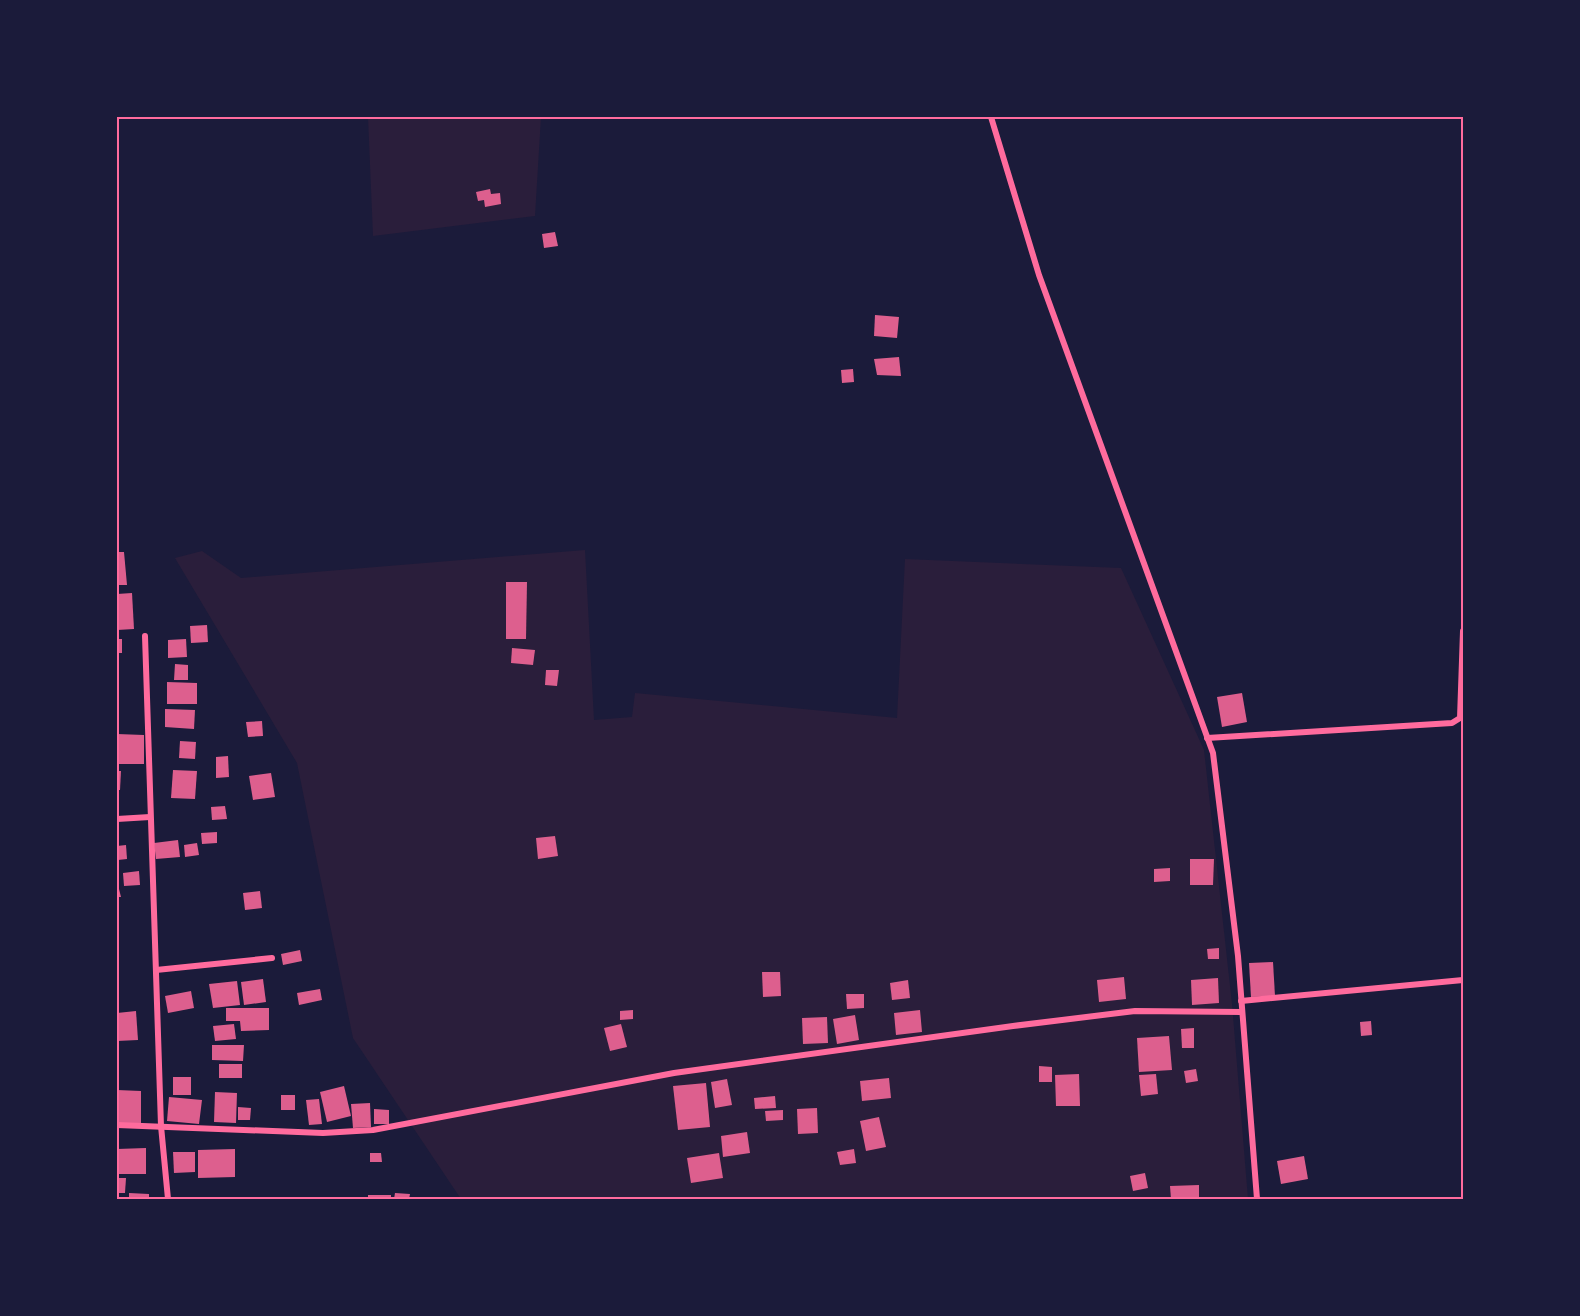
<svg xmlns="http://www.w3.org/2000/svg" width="1580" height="1316" viewBox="0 0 1580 1316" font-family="'Titillium Web',sans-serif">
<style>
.green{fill:#2a1e3b}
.building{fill:#dd5f8e}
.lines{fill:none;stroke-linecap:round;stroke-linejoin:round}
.minor{stroke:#ff6b9d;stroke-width:6}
.neatline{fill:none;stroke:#ff6b9d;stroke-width:2}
</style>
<rect width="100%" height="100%" fill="#1b1b3a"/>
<g class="green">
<polygon points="368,117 541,117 535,216 373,236"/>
<polygon points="585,550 594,720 632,717 635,693 897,718 905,559 1121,568 1204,750 1232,1004 1248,1199 461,1199 353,1038 297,763 175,558 202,551 241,578"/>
</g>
<g class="building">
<polygon points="490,189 491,194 500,193 501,204 485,207 484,200 478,201 476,192"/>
<polygon points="555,232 558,246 544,248 542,234"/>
<polygon points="875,315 899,317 897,338 874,336"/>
<polygon points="899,357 901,376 877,375 874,359"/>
<polygon points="853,369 854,382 842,383 841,370"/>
<polygon points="117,552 124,552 127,585 117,585"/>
<polygon points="506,582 527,582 526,639 506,639"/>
<polygon points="132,593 134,629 117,630 117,594"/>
<polygon points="207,625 208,642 191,643 190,626"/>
<rect x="117" y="639" width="5" height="14"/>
<polygon points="186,639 187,657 168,658 168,640"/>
<polygon points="512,648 535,650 533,665 511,663"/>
<polygon points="175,664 188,665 188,680 174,680"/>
<polygon points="546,670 559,670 557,686 545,685"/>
<polygon points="167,682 197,683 197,704 167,704"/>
<polygon points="1242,693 1247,722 1222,727 1217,697"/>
<polygon points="165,709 195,710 194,729 165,727"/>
<polygon points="262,721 263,736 248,737 246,722"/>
<polygon points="117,734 144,735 144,764 117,764"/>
<polygon points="180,741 196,742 195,759 179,758"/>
<polygon points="228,756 229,777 216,778 216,757"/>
<polygon points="173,770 197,771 195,799 171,798"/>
<polygon points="117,771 121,771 120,790 117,790"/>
<polygon points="271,773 275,797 253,800 249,776"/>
<polygon points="225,806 227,819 212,820 211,807"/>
<polygon points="217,832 217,843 202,844 201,833"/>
<polygon points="555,836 558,856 538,859 536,838"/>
<polygon points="178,840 180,857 156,859 154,843"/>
<polygon points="197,843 199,855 185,857 184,845"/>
<polygon points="126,845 127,859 118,860 117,846"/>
<polygon points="1190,859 1214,859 1213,885 1190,885"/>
<polygon points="1170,868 1170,881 1154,882 1154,869"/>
<polygon points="139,871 140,885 124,886 123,873"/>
<polygon points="117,881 121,897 117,897"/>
<polygon points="260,891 262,908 245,910 243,893"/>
<polygon points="1219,948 1219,959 1208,959 1207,949"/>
<polygon points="300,950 302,961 283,965 281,954"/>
<polygon points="1273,962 1275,996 1251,997 1249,963"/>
<polygon points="762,972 780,972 781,996 763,997"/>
<polygon points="1124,977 1126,999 1099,1002 1097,980"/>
<polygon points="1218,978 1219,1003 1192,1005 1191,980"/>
<polygon points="263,979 266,1002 244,1005 241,982"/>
<polygon points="908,980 910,998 892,1000 890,983"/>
<polygon points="237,981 240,1005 213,1008 209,984"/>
<polygon points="320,989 322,1000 299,1005 297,993"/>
<polygon points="191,991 194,1008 168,1013 165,996"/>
<polygon points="846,994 864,994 864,1008 847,1009"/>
<polygon points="226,1008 269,1008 269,1030 241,1031 240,1021 226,1021"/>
<polygon points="633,1010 633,1019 620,1020 620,1011"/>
<polygon points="920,1010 922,1032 896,1035 894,1013"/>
<polygon points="136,1011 138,1040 117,1041 117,1013"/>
<polygon points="855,1015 859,1040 837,1044 833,1019"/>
<polygon points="827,1017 828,1043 803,1044 802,1018"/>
<polygon points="1371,1021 1372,1035 1361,1036 1360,1022"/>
<polygon points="234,1024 236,1039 215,1041 213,1026"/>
<polygon points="621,1024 627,1047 610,1051 604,1028"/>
<polygon points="1194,1028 1194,1048 1182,1048 1181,1029"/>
<polygon points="1169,1036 1172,1070 1139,1072 1137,1038"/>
<polygon points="212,1045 244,1045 243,1061 212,1060"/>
<rect x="219" y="1064" width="23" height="14"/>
<polygon points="1039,1066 1052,1067 1052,1082 1039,1082"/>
<polygon points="1196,1069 1198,1081 1186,1083 1184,1071"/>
<polygon points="1079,1074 1080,1106 1056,1106 1055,1075"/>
<polygon points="1156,1074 1158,1094 1141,1096 1139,1075"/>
<rect x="173" y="1077" width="18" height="18"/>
<polygon points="889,1078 891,1098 862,1101 860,1081"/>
<polygon points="727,1079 732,1105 715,1108 711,1082"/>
<polygon points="706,1083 710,1127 678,1130 673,1086"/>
<polygon points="344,1086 351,1116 327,1122 320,1092"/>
<polygon points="117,1090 141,1091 141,1125 117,1125"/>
<polygon points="215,1092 237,1093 236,1123 214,1122"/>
<rect x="281" y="1095" width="14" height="15"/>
<polygon points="775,1096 776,1108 755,1109 754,1098"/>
<polygon points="169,1097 202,1100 199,1124 167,1121"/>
<polygon points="319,1099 322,1124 309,1125 306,1100"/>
<polygon points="370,1103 371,1127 353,1128 351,1104"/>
<polygon points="238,1107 251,1108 250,1120 238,1120"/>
<polygon points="817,1108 818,1133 798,1134 797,1109"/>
<polygon points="374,1109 389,1110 389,1124 374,1124"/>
<polygon points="783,1110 783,1120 766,1121 765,1111"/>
<polygon points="879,1117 886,1147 866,1151 860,1121"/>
<polygon points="747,1132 750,1153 723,1157 721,1136"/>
<polygon points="146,1148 146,1174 117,1174 117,1149"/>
<polygon points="235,1149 235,1177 198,1178 198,1150"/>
<polygon points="854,1149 856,1163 840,1165 837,1152"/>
<polygon points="173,1152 195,1152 195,1172 174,1173"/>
<polygon points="370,1153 381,1153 382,1162 370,1162"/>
<polygon points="719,1153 723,1178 691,1183 687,1158"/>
<polygon points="1304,1156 1308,1179 1281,1184 1277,1161"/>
<polygon points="1145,1173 1148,1188 1133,1191 1130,1176"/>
<polygon points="117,1178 126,1178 125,1193 117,1193"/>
<polygon points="1199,1185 1199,1199 1171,1199 1170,1186"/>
<polygon points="129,1193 149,1194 149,1199 129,1199"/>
<polygon points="395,1193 410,1194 409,1199 394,1199"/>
<rect x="368" y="1195" width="23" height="4"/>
<rect x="411" y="1197" width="25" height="2"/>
</g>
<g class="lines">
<g class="minor">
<polyline points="991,117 1039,275 1213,753 1238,956 1257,1199"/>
<polyline points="145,636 161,1126 168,1199"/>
<polyline points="1207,738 1452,723 1460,718 1463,631"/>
<polyline points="117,819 150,817"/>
<polyline points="156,970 272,958"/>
<polyline points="1241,1001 1463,980"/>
<polyline points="117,1125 323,1133 373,1130 674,1073 1013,1026 1135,1011 1242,1012"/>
</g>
</g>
<rect width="1580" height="1316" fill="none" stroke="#1b1b3a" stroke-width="237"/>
<rect x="118" y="118" width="1344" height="1080" class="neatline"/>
</svg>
